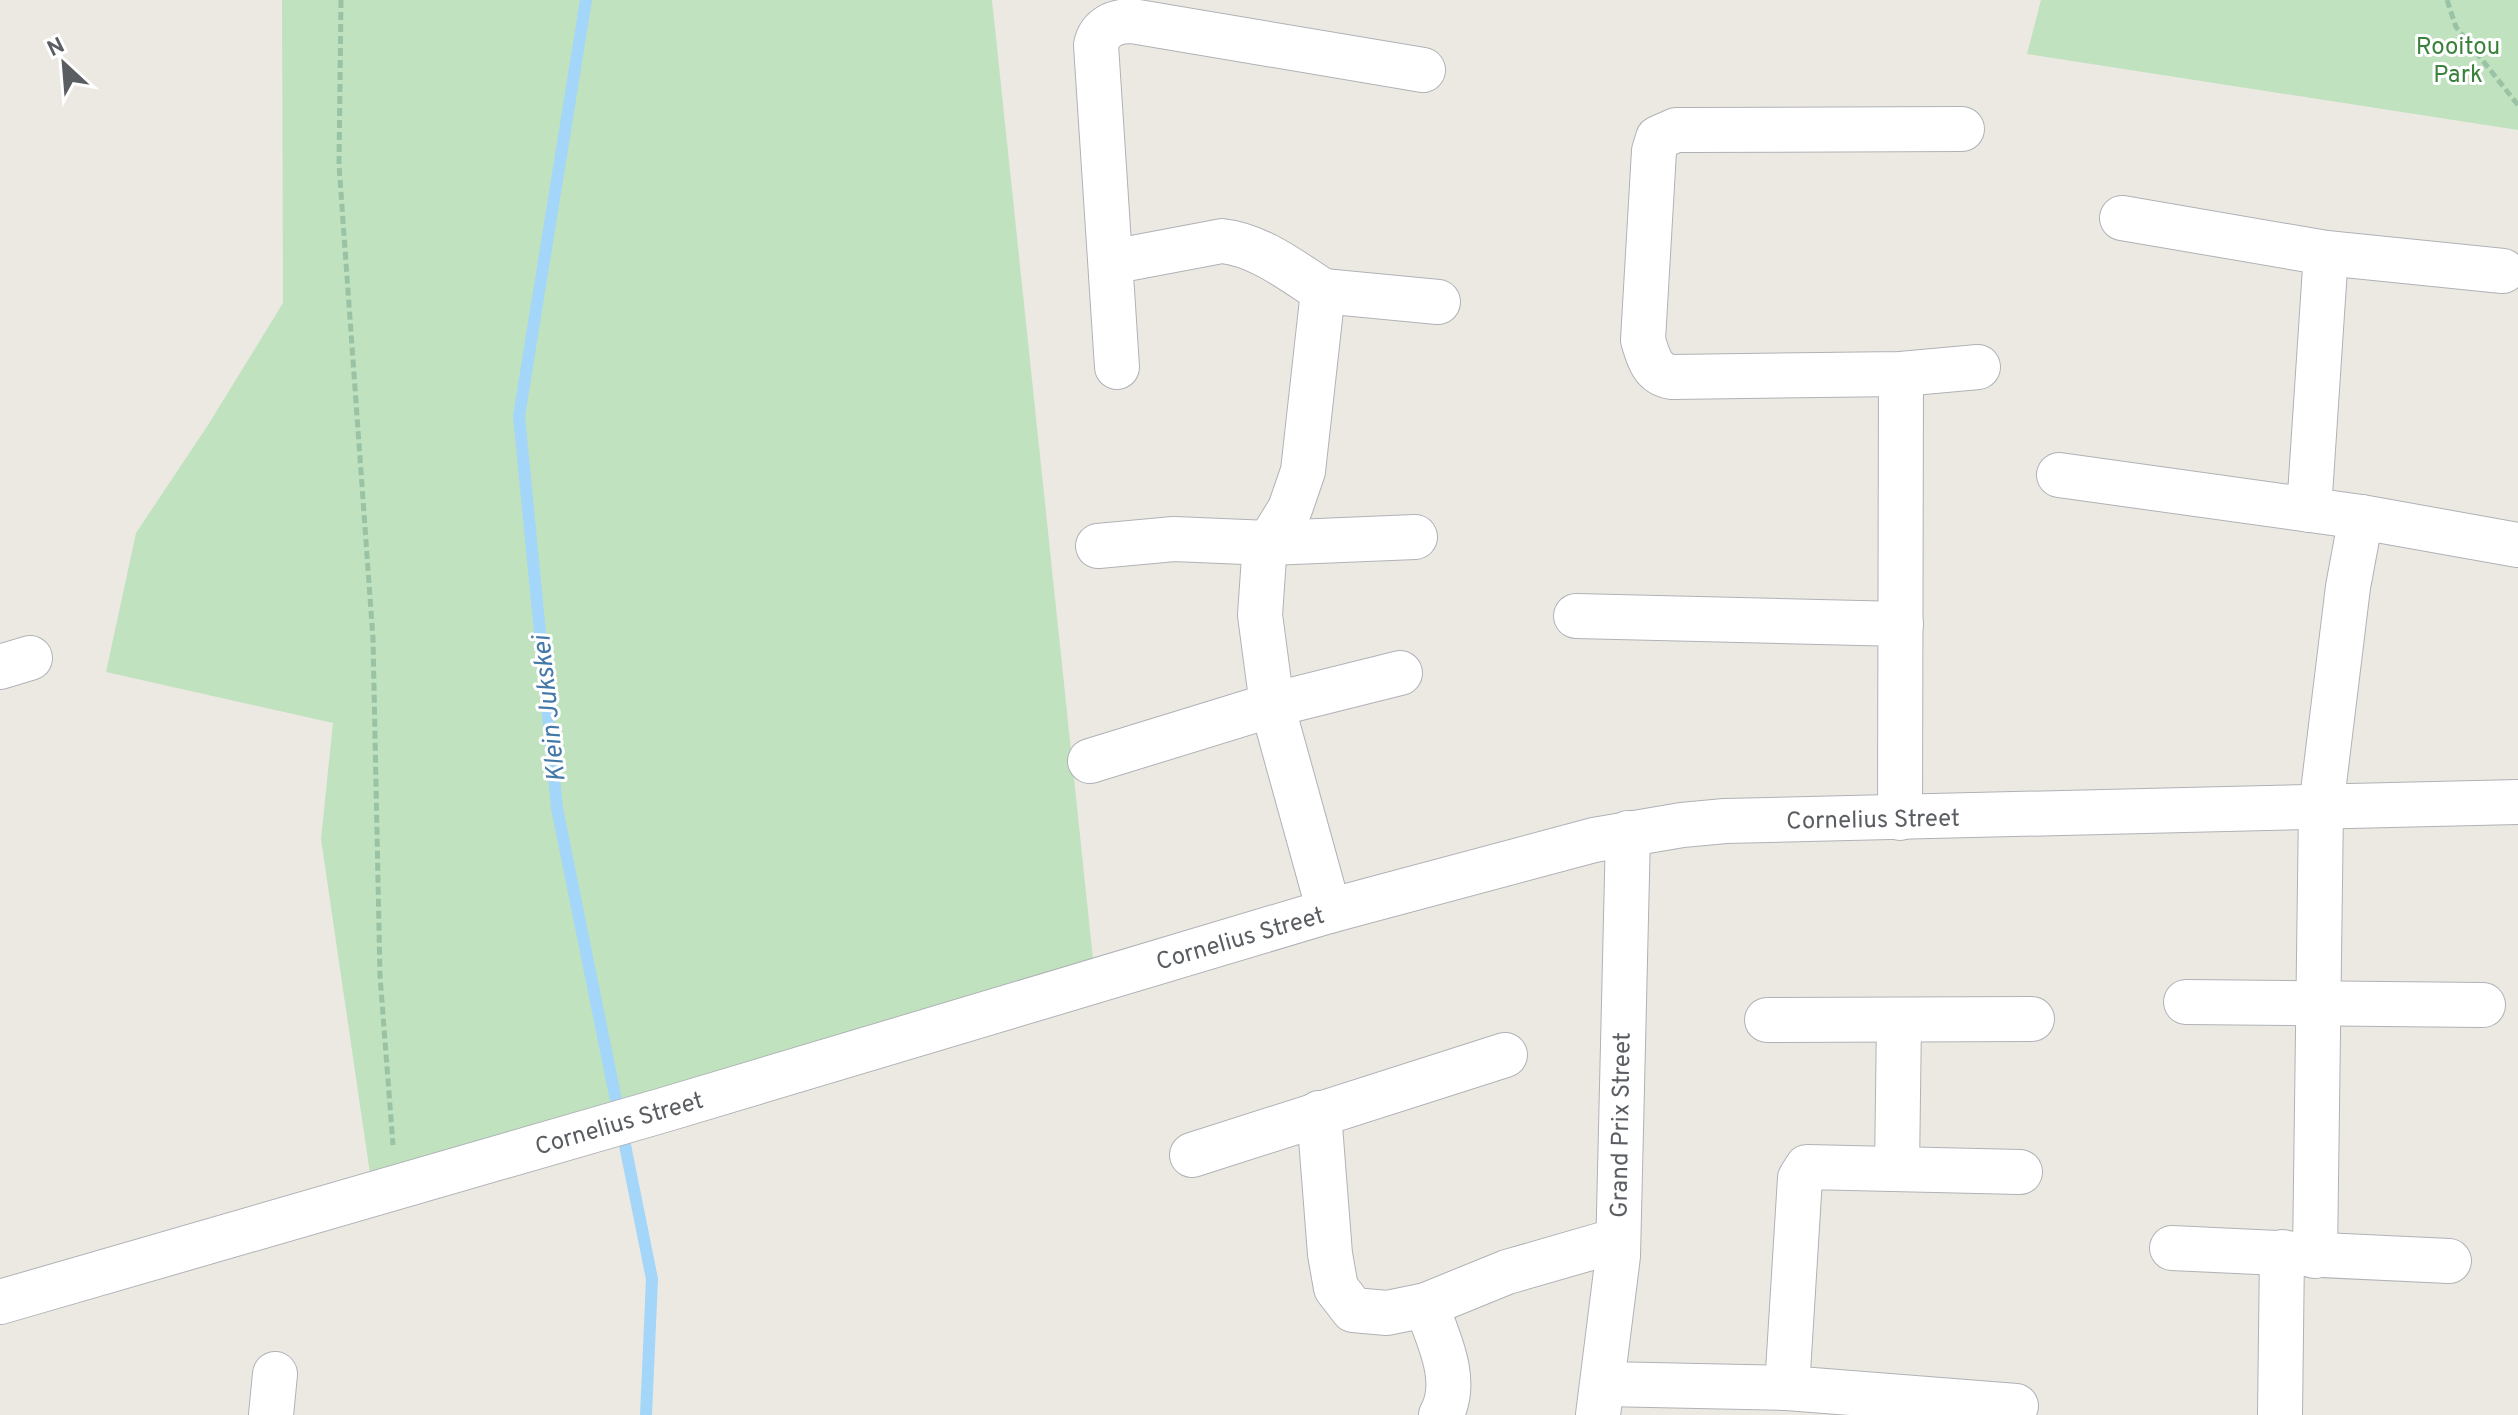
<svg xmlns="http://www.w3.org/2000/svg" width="2518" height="1415" viewBox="0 0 2518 1415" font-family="Overpass,sans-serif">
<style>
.green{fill:#c0e2bf}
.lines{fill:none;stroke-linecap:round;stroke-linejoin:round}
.stream{stroke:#a4d6f9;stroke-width:12}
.minor-casing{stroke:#afb2b6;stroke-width:46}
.path{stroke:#99c3a4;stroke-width:5;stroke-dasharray:8 4;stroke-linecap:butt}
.minor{stroke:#fff;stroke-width:44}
.labels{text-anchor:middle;stroke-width:6;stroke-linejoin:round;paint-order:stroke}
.park-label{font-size:24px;fill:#3a813b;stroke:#fff}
.street-label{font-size:24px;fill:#5a5e62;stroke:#fff}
.water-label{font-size:26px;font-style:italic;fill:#4378a9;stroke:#fff}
</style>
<rect width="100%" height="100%" fill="#ece9e2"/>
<g class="green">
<polygon points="282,0 992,0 1095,978 373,1194 321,839 333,723 106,672 136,533 208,425 283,303"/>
<polygon points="2041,0 2518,0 2518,130 2027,54"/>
</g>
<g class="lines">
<polyline class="stream" points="586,0 519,416 557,808 652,1279 646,1415"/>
<defs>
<g id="minor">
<path d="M1962 129 1687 130H1676L1658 138 1654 151 1643 340C1648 357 1652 374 1672 377L1901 374 1978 367"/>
<polyline points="2122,218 2326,253 2503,271"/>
<path d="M1111 262 1222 241C1259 245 1292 271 1323 291L1303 471 1290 509 1269 543 1264 557 1260 615 1272 705 1329 911"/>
<polyline points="1323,291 1438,302"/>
<path d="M1117 367 1096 45C1100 27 1115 21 1132 21L1423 70"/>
<polyline points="2059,475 2361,517 2518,545"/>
<polyline points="2309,510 2326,253"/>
<polyline points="1098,546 1174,539 1269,543 1415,537"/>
<polyline points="1576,616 1901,624"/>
<polyline points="0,667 30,658"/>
<polyline points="1090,761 1272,705 1400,673"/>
<polyline points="1900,818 1901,374"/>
<polyline points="2186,1002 2483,1005"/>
<polyline points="1767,1020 2032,1019"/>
<polyline points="1319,1113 1330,1254 1336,1288 1353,1310 1387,1313 1426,1305 1507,1272 1618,1240"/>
<polyline points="1192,1155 1505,1055"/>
<polyline points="1897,1169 1899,1020"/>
<polyline points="2172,1248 2449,1261"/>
<polyline points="2315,1256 2321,808 2348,587 2361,517"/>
<polyline points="0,1302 667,1109 1329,911 1594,840 1682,825 1725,821 2518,802"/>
<path d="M1426 1305C1438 1338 1460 1381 1441 1415"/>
<polyline points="1604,1384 1787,1388 2016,1406"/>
<polyline points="1787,1388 1800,1178 1807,1167 2020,1172"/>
<polyline points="271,1415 275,1374"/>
<polyline points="1598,1415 1618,1256 1628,833"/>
<polyline points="2280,1415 2282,1252"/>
</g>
</defs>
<use href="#minor" class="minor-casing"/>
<g class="path">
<polyline points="341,0 339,165 373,639 380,976 393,1145"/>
<polyline points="2447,0 2456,27 2518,105"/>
</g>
<use href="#minor" class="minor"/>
</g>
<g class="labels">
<g class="park-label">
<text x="2458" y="54">Rooitou<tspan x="2458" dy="28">Park</tspan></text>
</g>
<g class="street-label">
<text transform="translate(1873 819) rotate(-1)" y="8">Cornelius Street</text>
<text transform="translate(1240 938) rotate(-16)" y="8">Cornelius Street</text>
<text transform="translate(619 1123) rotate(-16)" y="8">Cornelius Street</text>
<text transform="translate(1620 1125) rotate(-89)" y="8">Grand Prix Street</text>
</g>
<g class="water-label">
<text transform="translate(548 709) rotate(-96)" y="9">Klein Jukskei</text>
</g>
</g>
<g transform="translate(64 64) rotate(334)" stroke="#ffffff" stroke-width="6" paint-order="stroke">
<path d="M0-6L14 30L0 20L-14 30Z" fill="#5a5e62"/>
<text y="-12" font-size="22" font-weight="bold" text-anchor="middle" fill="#5a5e62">N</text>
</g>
</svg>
